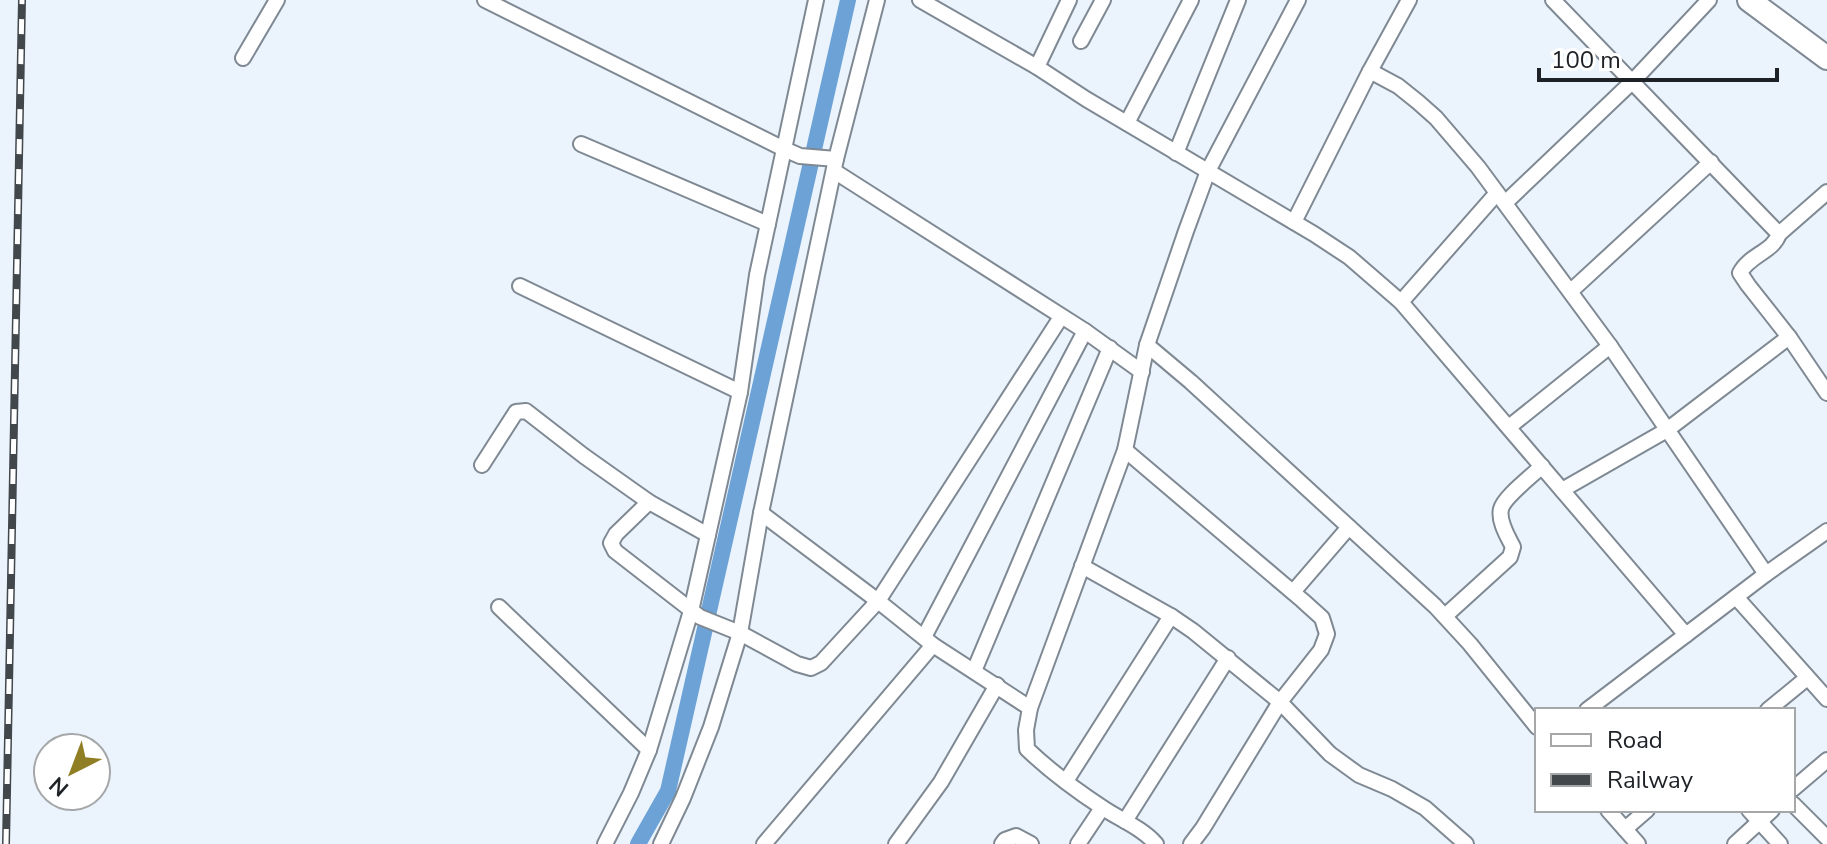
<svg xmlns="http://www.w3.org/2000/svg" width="1827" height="844" viewBox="0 0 1827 844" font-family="'Nunito Sans',sans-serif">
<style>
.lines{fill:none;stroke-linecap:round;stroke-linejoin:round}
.canal{stroke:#6ca2d6;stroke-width:16}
.street-casing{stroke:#7f8993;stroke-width:18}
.secondary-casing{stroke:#7f8993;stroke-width:26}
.street{stroke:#fff;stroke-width:14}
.secondary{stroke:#fff;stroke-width:22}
.rail-casing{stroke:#42474c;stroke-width:8}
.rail{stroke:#fff;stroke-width:5;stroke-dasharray:15;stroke-linecap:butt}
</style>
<rect width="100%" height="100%" fill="#ebf4fd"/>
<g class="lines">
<polyline class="canal" points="638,844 668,791 848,0"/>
<defs>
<g id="street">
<polyline points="485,0 784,149 800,156 836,159"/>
<polyline points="920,0 1037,67 1086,99 1314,234 1349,257 1401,302 1686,635"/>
<path d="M1553 0 1779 234C1773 252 1749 255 1740 273L1748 285 1789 337 1827 393"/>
<polyline points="1081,41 1103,0"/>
<polyline points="243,58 277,0"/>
<polyline points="1037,67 1069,0"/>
<polyline points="1370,71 1398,86 1418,102 1436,118 1478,167 1610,346 1766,574"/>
<polyline points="1127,123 1191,0"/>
<polyline points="581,144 768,224"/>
<polyline points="1176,153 1238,0"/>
<polyline points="834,171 1085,331 1142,372"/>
<polyline points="1505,203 1633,81 1709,0"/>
<polyline points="1294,222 1370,71 1409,0"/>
<polyline points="1779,234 1827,192"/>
<polyline points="520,286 740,392"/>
<polyline points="1571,291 1711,162"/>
<polyline points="1401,302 1497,193"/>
<polyline points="1147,345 1191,382 1435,606 1470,644 1537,727"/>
<polyline points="1509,427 1610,346"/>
<polyline points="1125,450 1302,600 1322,618 1327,634 1321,650 1280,702 1203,828 1191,844"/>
<polyline points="482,465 516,412 526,411 584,456 649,502 708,535"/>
<polyline points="1562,490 1667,430 1789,337"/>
<polyline points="649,502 616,534 611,543 615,551 700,617 740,633 797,664 811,668 821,663 878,601 1061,317"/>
<polyline points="761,513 878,601 933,645 1030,708"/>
<polyline points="1082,566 1171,616 1193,631 1280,702 1330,754 1359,775 1392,789 1425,808 1466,844"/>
<polyline points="1293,592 1349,527"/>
<polyline points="1736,597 1827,699"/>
<polyline points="499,607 649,750"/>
<path d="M1445 616 1510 557 1513 547C1508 537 1498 521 1501 509 1504 497 1532 476 1542 466"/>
<polyline points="924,637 1085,331"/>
<polyline points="974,671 1110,348"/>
<polyline points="1587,710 1766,574 1827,531"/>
<polyline points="1768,710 1807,678"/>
<polyline points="1066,781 1171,616"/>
<polyline points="1793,789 1827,760"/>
<polyline points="1793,804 1827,838"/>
<polyline points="1608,810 1638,844"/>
<polyline points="1749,810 1780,844"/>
<polyline points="1125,821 1228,658"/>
<polyline points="1625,829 1647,810"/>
<polyline points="605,844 631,793 649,750 691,611 740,392 757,275 816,0"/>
<polyline points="661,844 683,798 711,727 740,633 761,513 836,159 877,0"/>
<polyline points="764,844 933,645"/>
<polyline points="896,844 941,782 997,685"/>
<polyline points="1002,844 1005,840 1016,836 1031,844"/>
<polyline points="1078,844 1102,808"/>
<path d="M1156 844C1142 828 1121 820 1103 808 1077 791 1050 771 1027 749L1026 730 1030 708 1125 450 1147 345 1186 231 1208 171 1298 0"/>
<polyline points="1735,844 1772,810"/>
</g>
<polyline id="secondary" points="1749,0 1827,58"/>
</defs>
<use href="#street" class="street-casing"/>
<use href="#secondary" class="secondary-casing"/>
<use href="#street" class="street"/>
<use href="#secondary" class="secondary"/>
<defs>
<polyline id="rail" points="6,844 22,0"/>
</defs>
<use href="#rail" class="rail-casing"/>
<use href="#rail" class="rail"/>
</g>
<rect x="1535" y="708" width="260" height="104" fill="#ffffff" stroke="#a5a7a8" stroke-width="2"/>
<rect x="1551" y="734" width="40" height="12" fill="#ffffff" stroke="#a5a7a8" stroke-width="2"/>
<text x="1607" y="748" font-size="24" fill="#1e2226">Road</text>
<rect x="1551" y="774" width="40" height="12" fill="#42474c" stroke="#a5a7a8" stroke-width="2"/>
<text x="1607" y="788" font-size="24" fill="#1e2226">Railway</text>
<g transform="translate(72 772) rotate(222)"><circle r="38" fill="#ffffff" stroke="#a5a7a8" stroke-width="2"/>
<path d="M0-6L14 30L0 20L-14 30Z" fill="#907e25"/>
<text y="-12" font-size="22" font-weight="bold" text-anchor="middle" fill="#1e2226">N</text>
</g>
<path d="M1539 68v12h238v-12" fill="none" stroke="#1e2226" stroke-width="4"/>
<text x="1551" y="68" font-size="24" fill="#1e2226" stroke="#ffffff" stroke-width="6" paint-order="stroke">100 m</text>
</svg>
